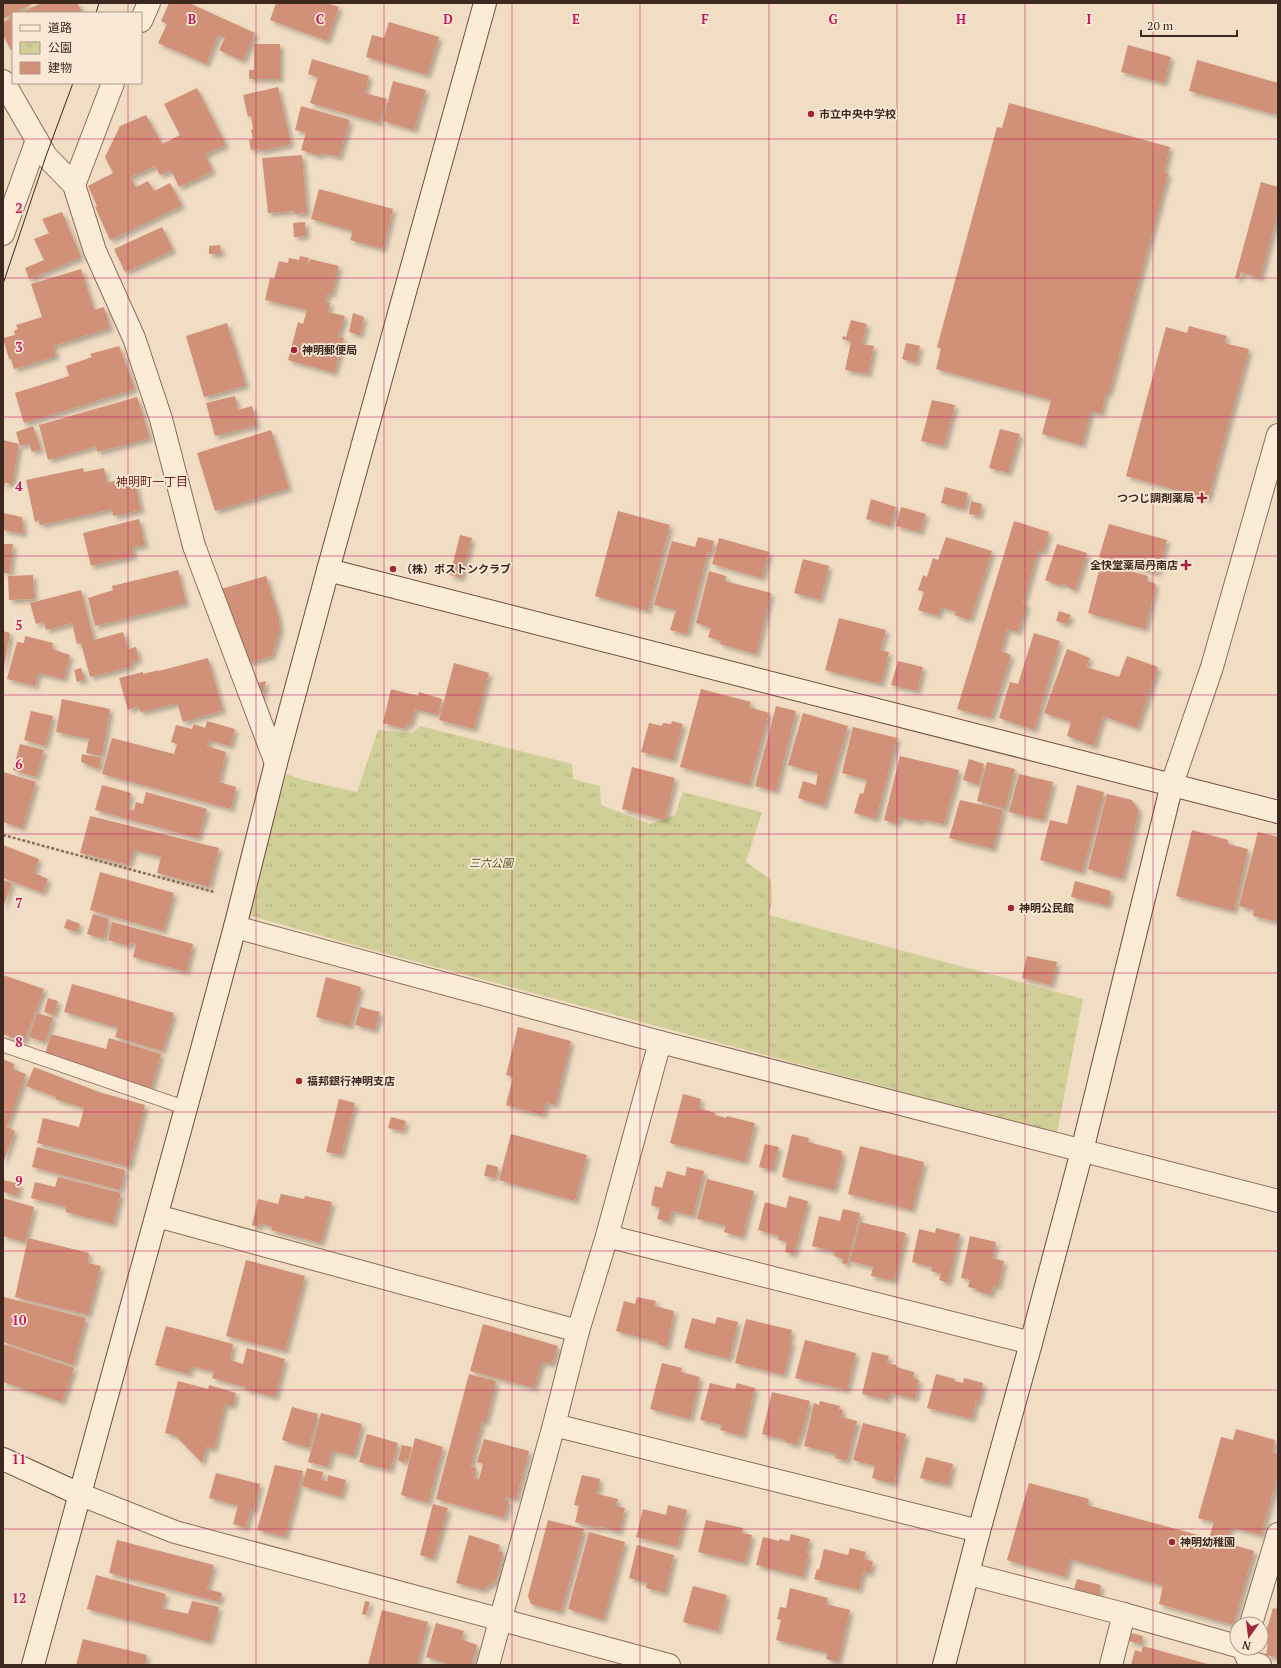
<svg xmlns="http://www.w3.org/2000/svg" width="1281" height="1668" viewBox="0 0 1281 1668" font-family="'PT Serif','Noto Sans JP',serif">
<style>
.park{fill:url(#park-tufts)}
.building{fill:#d19078;filter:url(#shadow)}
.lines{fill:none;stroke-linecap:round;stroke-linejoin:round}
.lane-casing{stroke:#8d6d59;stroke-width:15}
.street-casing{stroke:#8d6d59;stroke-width:24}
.secondary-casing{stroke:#6f4e3c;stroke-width:24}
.path{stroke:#8d6d59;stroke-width:2.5;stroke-dasharray:3 2;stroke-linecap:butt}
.lane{stroke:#fbecd8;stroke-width:13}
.street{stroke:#fbecd8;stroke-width:22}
.secondary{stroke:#fbecd8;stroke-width:22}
.tram{stroke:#3c281e;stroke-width:1}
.grid{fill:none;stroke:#c2185b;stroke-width:1;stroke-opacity:0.55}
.poi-dot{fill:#a02538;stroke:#f8e8d5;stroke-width:1.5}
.labels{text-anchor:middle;stroke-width:3.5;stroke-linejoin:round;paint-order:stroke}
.poi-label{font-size:11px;font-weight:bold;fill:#3c281e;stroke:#f8e8d5;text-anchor:start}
.park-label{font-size:11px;font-style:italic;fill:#545a23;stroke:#f8e8d5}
.neighbourhood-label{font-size:12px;fill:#6c201b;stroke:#f8e8d5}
.grid-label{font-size:13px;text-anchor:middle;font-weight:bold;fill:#c2185b;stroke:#f8e8d5;stroke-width:3.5;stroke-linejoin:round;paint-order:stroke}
</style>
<defs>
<pattern id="park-tufts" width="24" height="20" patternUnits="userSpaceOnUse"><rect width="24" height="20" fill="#d0cf97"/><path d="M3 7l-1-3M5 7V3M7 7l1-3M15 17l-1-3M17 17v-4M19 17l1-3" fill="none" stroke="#b4b282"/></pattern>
<filter id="shadow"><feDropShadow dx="3.5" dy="3.5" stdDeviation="2" flood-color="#0004"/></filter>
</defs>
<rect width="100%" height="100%" fill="#f1ddc4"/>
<polygon class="park" points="420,726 572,764 573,779 600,786 601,805 650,824 675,815 683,792 762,812 746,862 771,880 772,902 769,915 1083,999 1057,1133 361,947 248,915 286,774 304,780 357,792 378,730 412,733"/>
<g class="building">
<polygon points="3,3 34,3 3,19"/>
<polygon points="41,3 77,3 83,13 21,13"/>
<polygon points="169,3 189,3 255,33 243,61 219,50 225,38 218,35 206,64 158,43 167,24 161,21"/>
<polygon points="276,3 327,3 339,7 327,41 270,20"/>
<polygon points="13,17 13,49 11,50 3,35 3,22"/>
<polygon points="389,22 439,37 427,75 366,57 372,35 384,38"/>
<polygon points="254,44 280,44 280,79 249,79 249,70 254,70"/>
<polygon points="1128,45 1171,57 1164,83 1121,72"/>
<polygon points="312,59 369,76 365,93 387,99 379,123 310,103 318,77 308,74"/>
<polygon points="1197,60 1278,83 1278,115 1189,91"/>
<polygon points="393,81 426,90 414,130 383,121"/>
<polygon points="278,87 291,144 261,151 260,149 251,150 249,140 253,139 251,130 253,129 251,116 248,117 243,95"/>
<polygon points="197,88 226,145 205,154 213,171 179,187 171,170 160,175 155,166 130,177 136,187 148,181 154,191 170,183 182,205 110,240 95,207 97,206 88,186 113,173 105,157 120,126 146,115 162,144 180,135 164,104"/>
<polygon points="1009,103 1170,147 1164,172 1168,173 1109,393 1106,393 1101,414 1091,411 1082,445 1042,434 1051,400 936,369 941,349 937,347 997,127 1002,128"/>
<polygon points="301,106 350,120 339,157 322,153 320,156 301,150 306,133 295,130"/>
<polygon points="302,155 307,213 295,214 294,211 268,213 262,158"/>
<polygon points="1261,182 1278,187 1278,212 1260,278 1241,272 1239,279 1235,278"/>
<polygon points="319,189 393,209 383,249 350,240 353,231 311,219"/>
<polygon points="62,212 81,257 29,279 25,268 44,260 34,239 49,233 42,219"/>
<polygon points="305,222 306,236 294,237 293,223"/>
<polygon points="162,227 173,250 125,272 114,249"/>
<polygon points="220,245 221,254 209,254 209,246"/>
<polygon points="300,256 309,258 308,267 310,259 339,266 332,294 328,293 325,302 330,303 328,312 345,316 338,337 344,338 334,373 288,360 298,322 303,324 307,310 265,300 270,278 274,279 279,261 288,263 289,258 299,260"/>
<polygon points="81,269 94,310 104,307 110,328 53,346 56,356 14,369 11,359 9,359 3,338 15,335 14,331 18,329 16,325 42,317 31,284"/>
<polygon points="353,313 364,317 360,335 349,332"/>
<polygon points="851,320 867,324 862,344 874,346 868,374 845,370 851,342 842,339 843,336 846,337"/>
<polygon points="227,323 246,385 204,397 186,336"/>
<polygon points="1189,326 1227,336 1224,343 1249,349 1208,499 1126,476 1166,327 1187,333"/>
<polygon points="906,343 920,346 916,363 902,359"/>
<polygon points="119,346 135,389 24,423 15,393 69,376 66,366 92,357 90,354"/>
<polygon points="235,396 238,410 252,406 257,425 215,436 206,403"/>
<polygon points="137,397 150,438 97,452 96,446 48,460 39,425"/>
<polygon points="932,400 955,405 944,446 921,441"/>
<polygon points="33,426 41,449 32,452 29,443 20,446 16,432"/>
<polygon points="1000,429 1020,434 1008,473 989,468"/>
<polygon points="271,430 289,488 215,511 197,453"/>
<polygon points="3,440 19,444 12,484 5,483 4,488"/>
<polygon points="83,468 84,472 104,468 107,483 130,477 131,482 135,481 141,510 113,516 112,509 40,525 39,520 35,522 26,480"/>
<polygon points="945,487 968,493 964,509 941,503"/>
<polygon points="871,499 896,507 890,526 866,519"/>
<polygon points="971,501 982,504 979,516 969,514"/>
<polygon points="901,507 926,514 920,532 896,526"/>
<polygon points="618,511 670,525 648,611 595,596"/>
<polygon points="3,513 22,517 24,534 3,530"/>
<polygon points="139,519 145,545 132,547 134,556 91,566 83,533"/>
<polygon points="1014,521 1049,532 1043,552 1038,551 1023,603 1027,604 1018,632 1007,629 1001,651 1011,655 991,718 957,709"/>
<polygon points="1109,524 1167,540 1157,573 1099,557"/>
<polygon points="460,535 472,538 461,578 450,575"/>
<polygon points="698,537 714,541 711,553 708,552 687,634 670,630 676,610 654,605 672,541 695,547"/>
<polygon points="946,537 992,551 970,620 954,615 956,612 941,607 938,616 918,610 924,592 918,590 923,575 927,577 933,558 938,560"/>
<polygon points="719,538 769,552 762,578 712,564"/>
<polygon points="3,544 13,544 10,573 3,573"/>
<polygon points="1057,544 1087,553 1075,590 1067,587 1067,585 1062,583 1061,586 1045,580"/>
<polygon points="803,559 829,566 820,600 794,593"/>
<polygon points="1101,563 1148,576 1147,581 1156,584 1145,629 1088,613"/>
<polygon points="178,570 186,603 95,626 88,598 113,590 112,586"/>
<polygon points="709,571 726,576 725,581 771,593 756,654 720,644 721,641 708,637 711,628 696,623"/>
<polygon points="33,575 34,599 9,600 8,576"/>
<polygon points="266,576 279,618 280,629 272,656 244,664 221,589"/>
<polygon points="81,590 94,640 123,632 128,649 136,647 139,660 131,662 132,666 90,677 81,643 77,644 72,623 46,630 44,622 36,624 30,603"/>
<polygon points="1059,611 1071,615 1067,624 1056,621"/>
<polygon points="839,618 886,630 880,650 889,652 881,684 825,670"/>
<polygon points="3,631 10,633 4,667 3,667"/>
<polygon points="1034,633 1060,641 1034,730 999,718 1010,682 1018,684"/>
<polygon points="25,636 53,643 52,649 70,655 64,679 38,673 35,686 7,679 17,642 24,643"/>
<polygon points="1067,649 1090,658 1086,667 1119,677 1127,656 1158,667 1137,728 1103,716 1094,746 1067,736 1071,722 1044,713"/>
<polygon points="208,658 223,710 183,722 177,703 141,712 138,706 128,710 119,678 143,672 143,674 159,670 159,671"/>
<polygon points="898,661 923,667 917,691 891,685"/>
<polygon points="454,663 489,673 474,729 439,720"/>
<polygon points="81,668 85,679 77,682 74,670"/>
<polygon points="266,681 262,699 253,684"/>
<polygon points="391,689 418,696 419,692 442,699 438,715 415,709 410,725 406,724 405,729 383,723"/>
<polygon points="701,689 751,702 749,707 769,713 749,785 680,767"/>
<polygon points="62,699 110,709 102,756 86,753 89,739 56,732"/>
<polygon points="776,706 796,711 776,791 755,786"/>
<polygon points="31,711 53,716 45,746 24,740"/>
<polygon points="803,713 848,726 824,806 798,798 803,781 816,785 818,773 788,765"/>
<polygon points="207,721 235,729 230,746 209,740 207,746 226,752 219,782 236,787 231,809 102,774 112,738 174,754 177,744 171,742 176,725 192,729 194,724 205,728"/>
<polygon points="672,721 683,724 673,760 641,752 649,723 662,726 663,723 671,724"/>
<polygon points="853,727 897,738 876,819 854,813 860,793 863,794 867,780 842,773"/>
<polygon points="20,744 44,750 36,777 13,770"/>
<polygon points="82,754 102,758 98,769 81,762"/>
<polygon points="900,756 959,770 944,824 921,819 920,822 899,817 897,824 884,820"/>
<polygon points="969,759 984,764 979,785 963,780"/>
<polygon points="987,762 1015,769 1005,809 977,801"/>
<polygon points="632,767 675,778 665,820 622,809"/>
<polygon points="3,772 36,782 22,828 3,822"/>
<polygon points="1019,774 1053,782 1043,820 1009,812"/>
<polygon points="102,785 131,793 127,809 134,810 136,802 143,804 146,792 207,809 198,838 95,810"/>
<polygon points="1077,785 1104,792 1082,872 1040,860 1050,820 1067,824"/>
<polygon points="1107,794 1132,800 1139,811 1122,879 1088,869"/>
<polygon points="960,800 1003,810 993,849 949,838"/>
<polygon points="90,816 219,848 209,887 157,873 161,857 134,850 128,865 80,853"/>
<polygon points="1192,830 1228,840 1228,844 1248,849 1234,911 1176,896"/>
<polygon points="1258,832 1278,837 1278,922 1253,916 1254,910 1239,906"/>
<polygon points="3,845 39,859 34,873 48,879 43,893 3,878"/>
<polygon points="100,872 174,893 163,931 90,910"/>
<polygon points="3,880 12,883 3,907"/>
<polygon points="1075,881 1111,891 1108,906 1071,897"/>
<polygon points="93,914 109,919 104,939 87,934"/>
<polygon points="67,919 80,924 77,932 64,928"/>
<polygon points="112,922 193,944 186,972 133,957 136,944 131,942 129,946 108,940"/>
<polygon points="1027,956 1057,962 1051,985 1022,978"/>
<polygon points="3,975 44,989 24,1042 3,1034"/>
<polygon points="326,977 361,987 350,1026 316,1017"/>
<polygon points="72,984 174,1013 162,1051 115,1037 118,1028 64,1012"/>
<polygon points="48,998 58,1001 54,1015 44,1012"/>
<polygon points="360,1007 380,1012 375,1030 355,1025"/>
<polygon points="37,1013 53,1018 45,1042 29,1037"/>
<polygon points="518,1027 571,1041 555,1105 546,1103 543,1115 506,1105 513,1077 506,1075"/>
<polygon points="51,1034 106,1049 109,1038 161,1054 151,1088 89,1071 90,1068 45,1054"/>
<polygon points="3,1059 14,1064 13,1069 26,1074 7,1127 15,1131 3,1163"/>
<polygon points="34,1067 99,1092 145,1105 129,1167 37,1143 43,1118 79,1127 84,1108 55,1099 56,1097 26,1086"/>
<polygon points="683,1094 701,1099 699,1108 715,1113 715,1115 726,1118 727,1116 755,1123 745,1162 670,1143"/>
<polygon points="339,1099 355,1103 341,1155 326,1152"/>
<polygon points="391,1117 406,1121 403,1131 388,1128"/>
<polygon points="511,1134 587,1155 575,1201 499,1180"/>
<polygon points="792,1134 809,1138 808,1142 842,1151 841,1155 843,1156 834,1190 782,1177"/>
<polygon points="765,1144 779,1147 773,1170 759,1167"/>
<polygon points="860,1146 924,1162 912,1210 848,1194"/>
<polygon points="37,1147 125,1170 120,1190 32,1167"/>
<polygon points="487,1164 498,1167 496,1178 484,1176"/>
<polygon points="687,1167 704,1171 693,1216 672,1211 669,1222 657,1219 660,1208 651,1205 655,1186 662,1188 667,1171 685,1176"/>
<polygon points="58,1177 121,1193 113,1224 66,1212 66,1207 31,1198 35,1182 55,1187"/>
<polygon points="707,1179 754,1191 742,1237 724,1232 726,1226 697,1219"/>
<polygon points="3,1180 20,1184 17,1196 3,1192"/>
<polygon points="281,1194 304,1199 305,1196 332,1202 321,1243 271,1230 272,1227 260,1223 259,1227 252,1225 258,1199 278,1204"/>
<polygon points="789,1196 808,1201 794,1254 785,1252 787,1242 778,1240 779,1236 758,1230 765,1202 786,1208"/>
<polygon points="3,1198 34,1207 25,1242 3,1236"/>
<polygon points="843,1209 860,1213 847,1265 842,1263 843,1259 834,1256 835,1252 812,1246 819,1216 840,1221"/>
<polygon points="860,1222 906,1233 894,1281 871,1276 873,1267 850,1261"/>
<polygon points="936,1228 960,1234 948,1283 939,1280 941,1274 931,1271 932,1267 912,1262 919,1229 935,1233"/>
<polygon points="970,1236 996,1242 992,1258 1004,1261 998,1287 993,1286 991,1295 977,1291 977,1289 968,1287 970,1280 961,1278"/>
<polygon points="28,1238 89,1253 88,1263 101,1266 88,1315 15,1297"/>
<polygon points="246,1260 305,1276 285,1351 226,1336"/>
<polygon points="4,1297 86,1318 73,1365 3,1342 3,1303"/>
<polygon points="637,1297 656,1301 655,1306 674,1311 667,1347 657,1344 658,1342 616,1331 624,1301 635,1304"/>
<polygon points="717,1317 738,1322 729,1359 684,1348 692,1318 715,1324"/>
<polygon points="746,1319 792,1330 789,1341 792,1341 784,1375 735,1363"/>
<polygon points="483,1324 558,1346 552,1364 542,1362 534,1388 470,1371"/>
<polygon points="166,1326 233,1344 230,1360 243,1364 247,1348 285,1359 275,1397 244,1389 245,1387 212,1378 214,1372 191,1366 189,1374 155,1365"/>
<polygon points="805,1340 856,1353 847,1390 795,1378"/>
<polygon points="3,1344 74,1368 62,1402 3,1382"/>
<polygon points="872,1352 889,1356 887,1363 896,1365 896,1367 914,1372 913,1378 919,1380 915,1399 890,1393 888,1400 862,1394"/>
<polygon points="662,1363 682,1368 681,1372 700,1377 690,1419 650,1409"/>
<polygon points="469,1374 496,1381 486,1422 482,1421 471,1466 476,1468 474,1478 479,1479 483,1464 477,1462 484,1439 529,1451 516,1499 506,1497 505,1500 509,1501 504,1518 436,1499"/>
<polygon points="936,1374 955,1379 954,1381 963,1383 964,1378 983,1383 979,1402 976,1401 972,1419 927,1408"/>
<polygon points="178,1381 208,1389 209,1385 236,1393 233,1406 225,1404 214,1449 206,1447 202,1463 176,1436 165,1433"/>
<polygon points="710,1383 735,1389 737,1383 755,1388 743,1436 720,1430 722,1425 700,1420"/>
<polygon points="772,1392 810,1401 801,1436 799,1436 797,1445 785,1442 786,1440 762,1434"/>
<polygon points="820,1401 840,1406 839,1409 843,1410 841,1417 857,1421 847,1461 835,1458 836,1454 804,1446 814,1403 819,1405"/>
<polygon points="292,1407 318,1414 309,1448 282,1440"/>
<polygon points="321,1413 362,1424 354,1456 332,1451 328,1467 308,1462"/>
<polygon points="863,1423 906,1434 894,1484 872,1478 875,1466 853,1460"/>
<polygon points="1236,1429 1275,1440 1272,1452 1278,1454 1278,1475 1261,1535 1231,1527 1226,1543 1254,1551 1233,1625 1159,1604 1163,1586 1070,1559 1065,1577 1007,1560 1029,1483 1089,1499 1087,1505 1209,1538 1214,1522 1198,1518 1221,1437 1233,1440"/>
<polygon points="367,1434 398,1443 390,1470 359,1462"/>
<polygon points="415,1438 443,1447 428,1503 401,1495"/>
<polygon points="402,1445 412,1447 408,1460 406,1459 404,1463 398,1460"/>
<polygon points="926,1457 953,1464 948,1485 920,1478"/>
<polygon points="275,1465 303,1471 285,1537 257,1530"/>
<polygon points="307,1468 323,1472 321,1480 327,1481 328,1475 346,1480 341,1497 302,1486"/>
<polygon points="216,1473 260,1484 254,1510 251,1509 246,1528 233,1524 238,1506 209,1498"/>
<polygon points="582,1475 600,1479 597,1494 618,1499 616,1506 625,1508 619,1532 599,1526 598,1528 575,1522 579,1506 574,1505"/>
<polygon points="433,1504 448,1508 433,1559 420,1555"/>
<polygon points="668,1505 687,1510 677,1547 636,1537 643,1509 666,1515"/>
<polygon points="548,1520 584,1529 561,1612 531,1604 528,1596"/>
<polygon points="706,1520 743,1528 742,1533 752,1535 745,1563 698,1552"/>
<polygon points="589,1532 625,1542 603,1620 568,1609"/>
<polygon points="791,1534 810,1539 806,1553 809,1554 803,1577 756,1565 763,1537 779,1541 779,1539 789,1541"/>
<polygon points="469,1535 500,1545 498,1551 503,1552 496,1581 482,1590 456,1583"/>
<polygon points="117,1540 214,1565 207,1589 222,1593 219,1602 109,1573"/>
<polygon points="637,1545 674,1555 665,1593 646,1588 647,1583 629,1578"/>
<polygon points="850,1548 866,1552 864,1559 873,1561 870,1573 863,1572 859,1590 814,1579 817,1569 819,1570 824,1549 848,1555"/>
<polygon points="96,1575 166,1594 162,1608 188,1614 192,1601 219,1607 210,1642 87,1609"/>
<polygon points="1077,1579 1101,1585 1099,1596 1074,1589"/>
<polygon points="693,1586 727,1595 718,1631 683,1622"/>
<polygon points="790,1588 828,1598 826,1604 850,1610 838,1662 826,1659 828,1653 776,1640 781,1620 777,1619 780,1607 786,1608"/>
<polygon points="365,1601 370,1602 366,1615 362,1614"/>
<polygon points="1278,1603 1278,1658 1266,1655 1268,1644 1263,1642 1273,1608 1276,1609"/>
<polygon points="382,1610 428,1622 417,1665 368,1665"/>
<polygon points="436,1623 464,1631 461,1639 477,1645 471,1665 445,1665 446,1663 426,1657"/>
<polygon points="1131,1633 1143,1636 1141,1644 1129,1641"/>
<polygon points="83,1639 147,1655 145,1665 76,1665"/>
<polygon points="1143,1646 1211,1665 1131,1665 1135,1650 1141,1652"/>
</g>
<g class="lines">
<defs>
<polyline id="lane" points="3,1045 186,1108"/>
<g id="street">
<polyline points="141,21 149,3"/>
<polyline points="3,81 46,156 74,185 95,251 134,338 161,419 194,546 276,763"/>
<polyline points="74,185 113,83"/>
<polyline points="3,234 37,140"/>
<polyline points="1172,784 1212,667 1278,435"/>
<polyline points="235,927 660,1042 1278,1201"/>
<polyline points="157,1216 578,1331"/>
<polyline points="607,1236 1031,1343"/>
<polyline points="554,1425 979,1531"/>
<polyline points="79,1494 175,1532 669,1665"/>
<polyline points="969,1574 1124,1614 1237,1646"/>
<polyline points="1251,1624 1278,1534"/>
<polyline points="1243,1648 1249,1662 1260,1665"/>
<polyline points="488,1665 554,1425 578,1331 607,1236 660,1042"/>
<polyline points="1111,1665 1124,1614"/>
</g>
<g id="secondary">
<polyline points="328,570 1278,812"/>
<polyline points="3,1459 79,1494"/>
<polyline points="33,1665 186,1108 235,927 276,763 328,570 485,3"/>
<polyline points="944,1665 979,1531 1031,1343 1082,1151 1172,784"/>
</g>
</defs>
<use href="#lane" class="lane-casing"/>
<use href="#street" class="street-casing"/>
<use href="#secondary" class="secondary-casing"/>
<polyline class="path" points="3,835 214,892"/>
<use href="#lane" class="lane"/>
<use href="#street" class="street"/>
<use href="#secondary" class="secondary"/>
<g class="tram">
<polyline points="96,13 99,3"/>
<polyline points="3,284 46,156 73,83"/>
</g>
</g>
<path class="grid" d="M128 3V13M256 3V1665M384 3V1665M512 3V1665M640 3V1665M769 3V1665M897 3V1665M1025 3V1665M1153 3V1665M128 83V1665M3 139H1278M3 278H1278M3 417H1278M3 556H1278M3 695H1278M3 834H1278M3 973H1278M3 1112H1278M3 1251H1278M3 1390H1278M3 1529H1278"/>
<g class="poi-dot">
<circle cx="811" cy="114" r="4"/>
<circle cx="294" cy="350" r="4"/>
<path d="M1200 492h4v4h4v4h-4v4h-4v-4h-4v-4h4z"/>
<path d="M1184 559h4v4h4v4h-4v4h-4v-4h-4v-4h4z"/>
<circle cx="393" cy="569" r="4"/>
<circle cx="1011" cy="908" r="4"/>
<circle cx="299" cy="1081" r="4"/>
<circle cx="1172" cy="1542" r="4"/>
</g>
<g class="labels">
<g class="poi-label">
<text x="819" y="118">市立中央中学校</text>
<text x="302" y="354">神明郵便局</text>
<text x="1194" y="502" text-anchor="end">つつじ調剤薬局</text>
<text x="1178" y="569" text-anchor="end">全快堂薬局丹南店</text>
<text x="401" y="573">（株）ボストンクラブ</text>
<text x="1019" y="912">神明公民館</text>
<text x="307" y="1085">福邦銀行神明支店</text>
<text x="1180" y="1546">神明幼稚園</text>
</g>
<g class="park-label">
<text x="491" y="867">三六公園</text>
</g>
<g class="neighbourhood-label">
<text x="152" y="486">神明町一丁目</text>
</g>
</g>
<g class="grid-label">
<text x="192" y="24">B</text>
<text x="320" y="24">C</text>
<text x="448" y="24">D</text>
<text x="576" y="24">E</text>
<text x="705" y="24">F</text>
<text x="833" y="24">G</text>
<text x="961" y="24">H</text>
<text x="1089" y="24">I</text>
<text x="19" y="213">2</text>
<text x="19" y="352">3</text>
<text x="19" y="491">4</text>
<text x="19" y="630">5</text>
<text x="19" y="769">6</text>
<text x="19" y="908">7</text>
<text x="19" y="1047">8</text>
<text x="19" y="1186">9</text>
<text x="19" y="1325">10</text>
<text x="19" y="1464">11</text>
<text x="19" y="1603">12</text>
</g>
<rect width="1281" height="1668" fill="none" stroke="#3c281e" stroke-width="8"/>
<rect x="12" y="12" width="130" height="72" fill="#f8e8d5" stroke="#ad9b8c"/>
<rect x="20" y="25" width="20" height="6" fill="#fbecd8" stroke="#ad9b8c"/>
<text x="48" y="32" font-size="12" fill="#3c281e">道路</text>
<rect x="20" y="42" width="20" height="12" fill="url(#park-tufts)" stroke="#ad9b8c"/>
<text x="48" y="52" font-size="12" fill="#3c281e">公園</text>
<rect x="20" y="62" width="20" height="12" fill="#d19078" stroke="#ad9b8c"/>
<text x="48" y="72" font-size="12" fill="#3c281e">建物</text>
<g transform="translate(1249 1636) rotate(194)"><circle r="19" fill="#f8e8d5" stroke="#ad9b8c"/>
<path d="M0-3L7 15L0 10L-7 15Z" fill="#a02538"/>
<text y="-6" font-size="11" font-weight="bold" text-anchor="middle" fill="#3c281e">N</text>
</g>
<path d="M1141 30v6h96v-6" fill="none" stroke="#3c281e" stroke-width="2"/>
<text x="1147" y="30" font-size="12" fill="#3c281e" stroke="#f8e8d5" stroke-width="3" paint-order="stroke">20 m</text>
</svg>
